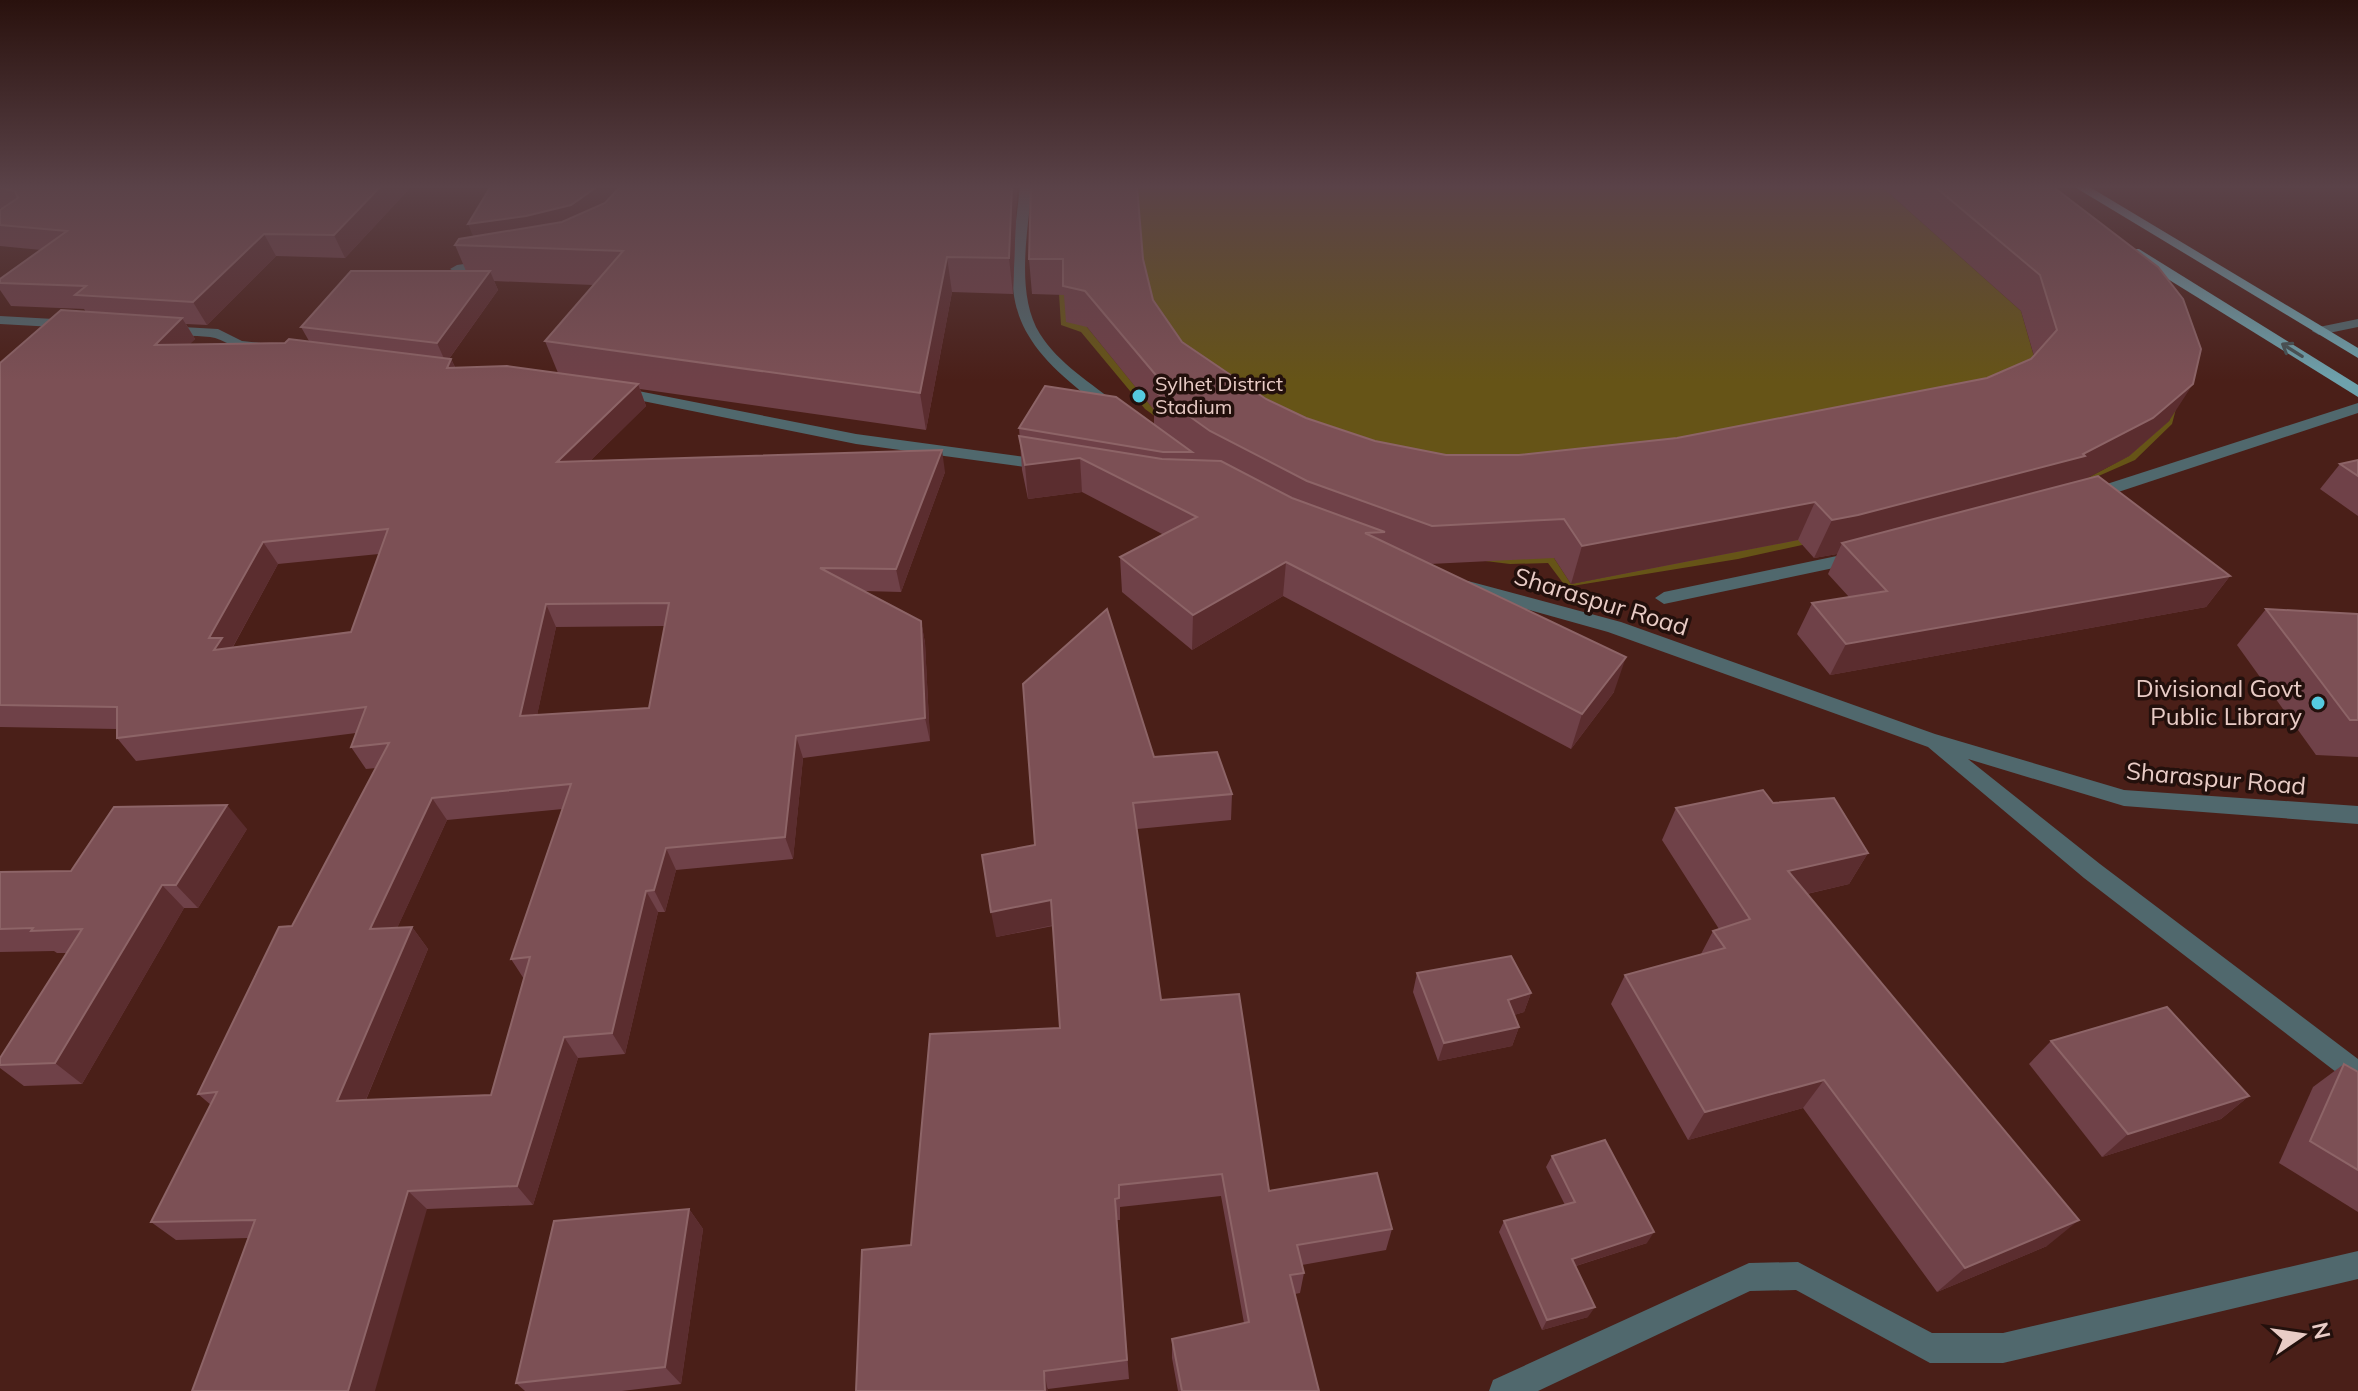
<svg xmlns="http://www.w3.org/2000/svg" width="2358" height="1391" viewBox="0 0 2358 1391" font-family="Mulish,sans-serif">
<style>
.green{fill:#665417}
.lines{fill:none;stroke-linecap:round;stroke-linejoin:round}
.minor{fill:#50686d;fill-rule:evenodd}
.major{fill:#6ea2ac;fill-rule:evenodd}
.wall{fill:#6f4148;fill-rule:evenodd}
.shaded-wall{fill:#5b2d2f}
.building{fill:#7c5055;stroke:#8d6467;stroke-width:2;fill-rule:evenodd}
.oneway{stroke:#455254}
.poi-dot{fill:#55cadf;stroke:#23100c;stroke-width:3}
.labels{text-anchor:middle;stroke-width:7;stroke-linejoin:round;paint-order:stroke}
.far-poi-label{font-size:20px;fill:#e9ccc6;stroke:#23100c;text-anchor:start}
.street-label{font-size:24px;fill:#e9ccc6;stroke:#23100c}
.poi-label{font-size:24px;fill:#e9ccc6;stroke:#23100c;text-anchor:end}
</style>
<rect width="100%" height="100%" fill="#4a1f18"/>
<g class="green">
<polygon points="1138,186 1881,186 2021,311 2037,367 1510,493 1220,408 1144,295"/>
<polygon points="1055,231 1087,327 1151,406 1554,558 1571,584 2078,483 2129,456 2169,421 2182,386 2172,424 2135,460 2078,485 1738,559 1566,587 1548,563 1510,564 1419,553 1261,493 1145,409 1081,332 1061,325"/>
</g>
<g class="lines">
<g class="minor">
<path d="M1020 186H1032C1028 231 1015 294 1040 334 1058 363 1092 384 1119 405V411C1104 414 1088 397 1077 388 996 322 1010 281 1020 186Z"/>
<polygon points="491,260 498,264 496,267 457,273 450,269 457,265"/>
<polygon points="0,316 72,320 79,324 72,328 0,324"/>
<polygon points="2358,319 2358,327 2319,335 2312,331 2314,328"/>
<path d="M164 326 218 329 242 341 261 343 268 347C249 362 228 339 210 337 193 335 175 337 159 333L157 330Z"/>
<polygon points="618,387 856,434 1047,460 1055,465 1047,470 856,444 613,395 610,392"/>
<polygon points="2358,403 2358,413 2094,500 2088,501 2079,496 2082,492"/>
<polygon points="1856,552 1865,558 1862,562 1664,604 1655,598 1664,592"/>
<polygon points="1468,581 1621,622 1935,734 2124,790 2358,806 2358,824 2124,806 1968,759 2100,864 2358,1059 2358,1086 2349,1082 2084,878 1928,747 1608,632 1462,591 1459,587 1462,583"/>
<polygon points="2358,1251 2358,1279 2003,1363 1930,1363 1796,1290 1750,1291 1538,1391 1489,1391 1493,1380 1749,1263 1798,1262 1932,1333 2003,1333"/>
</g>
<g class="major">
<polygon points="2073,186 2088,186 2358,348 2358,358"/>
<polygon points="2129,249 2139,249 2358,385 2358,397 2129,255"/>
</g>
</g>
<g class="wall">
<path d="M0 186H450L410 188 345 258 276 256 207 325 186 324 195 339 189 344 285 343 309 341 301 327 466 271 455 245 473 237 491 186H1017L1013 294 952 292 926 430 640 389 646 406 590 461 945 472 901 592 864 591 921 621 925 643 930 741 803 758 793 859 676 870 665 912H658L625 1054 578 1058 533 1205 427 1209 248 1238 176 1240 151 1222 211 1105 198 1094 292 926 376 768 366 769 351 747 356 733 136 761 117 738V729L0 727V363L86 312 84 309 11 306 0 290V279L41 250 0 246V210L2 208H0ZM494 281 593 285 545 341 558 373 455 367 451 359H449L498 290ZM379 554 351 632 233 647 278 564ZM665 626 649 708 537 715 556 627ZM563 809 511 959 524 979 491 1095 366 1100 428 949 412 927 397 928 447 820Z"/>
<polygon points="1881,186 2052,186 2169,421 2129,456 2082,480 2230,576 2206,607 1830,675 1797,634 1812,603 1849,597 1828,574 1837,554 1814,558 1798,540 1571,584 1554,558 1430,564 1614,692 1571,749 1283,596 1192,650 1122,592 1120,557 1164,535 1082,492 1028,499 1022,470 1019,428 1154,425 1154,410 1087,327 1066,322 1064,295 1032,294 1029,259 1137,195 1143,259 1153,300 1182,342 1266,399 1306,418 1375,441 1446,455 1519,455 1677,438 1987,378 2031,359 2034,356 2021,311"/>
<polygon points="2358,460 2358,516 2320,489 2340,464"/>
<polygon points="2266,609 2358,614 2358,757 2316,755 2237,645"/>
<polygon points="1154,757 1232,794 1231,820 1137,829 1161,1000 1269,1191 1392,1229 1386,1250 1302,1265 1304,1273 1300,1293 1295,1294 1319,1391 1178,1391 1172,1358 1172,1339 1244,1323 1221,1196 1120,1207 1120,1220 1117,1220 1129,1379 1048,1389 911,1245 1060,1028 1053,926 996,937 1035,845"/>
<polygon points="1773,803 1868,853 1849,884 1807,894 2047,1246 1937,1292 1803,1108 1688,1140 1611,1004 1625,975 1701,954 1713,931 1719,929 1662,840 1676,808"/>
<polygon points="247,829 198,908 184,908 82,1084 24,1086 0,1068 0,1058 67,953 57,953 54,951 0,952 0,872 71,871"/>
<polygon points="1417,973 1531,993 1524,1012 1514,1015 1519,1027 1512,1046 1438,1061 1413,992"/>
<polygon points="2051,1041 2249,1096 2221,1119 2102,1157 2029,1064"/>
<polygon points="2344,1064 2358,1072 2358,1212 2279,1163 2313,1087"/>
<polygon points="1552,1156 1647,1243 1576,1266 1588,1317 1542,1330 1499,1232 1504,1221 1565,1205 1546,1167"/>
<polygon points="689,1209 703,1229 681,1384 622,1391 525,1391 516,1383"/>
</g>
<g class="shaded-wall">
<polygon points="381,186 409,186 410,188 345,258 334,235"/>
<polygon points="598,186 620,186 610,220 477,246 468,224"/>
<polygon points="1012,186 1017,186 1013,294 1009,258"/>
<polygon points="264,234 276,256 207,325 193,302"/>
<polygon points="947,257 952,292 926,430 920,393"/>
<polygon points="490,271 498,290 446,363 437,343"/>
<polygon points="182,318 195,339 168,367 155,345"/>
<polygon points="451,359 461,380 447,368"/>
<polygon points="638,384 646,406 567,484 557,462"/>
<polygon points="2193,384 2169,421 2129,456 2065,490 1842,543 1837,554 1814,558 1832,520 2083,454"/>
<polygon points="942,450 945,472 901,592 896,569"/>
<polygon points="1080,458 1082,492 1028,499 1025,465"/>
<polygon points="1815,502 1798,540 1571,584 1582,546"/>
<polygon points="263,542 278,564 231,650 214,650 209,638"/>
<polygon points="1286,562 1283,596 1192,650 1193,615"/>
<polygon points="2230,576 2206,607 1830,675 1846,644"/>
<polygon points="546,604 556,627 532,739 520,716"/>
<polygon points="921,621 925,643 930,741 925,718"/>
<polygon points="1626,657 1614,692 1571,749 1582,714"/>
<polygon points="796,736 803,758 793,859 785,837"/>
<polygon points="432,798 447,820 387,950 370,929"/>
<polygon points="227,805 247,829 198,908 176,885"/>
<polygon points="666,848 676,870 665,912 654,890"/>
<polygon points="1868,853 1849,884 1771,902 1788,871"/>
<polygon points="162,885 184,908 82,1084 55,1063"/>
<polygon points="646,891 658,912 625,1054 612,1033"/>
<polygon points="1051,900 1054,925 996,937 991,912"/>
<polygon points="412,927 428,949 357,1121 337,1101"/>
<polygon points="1531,993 1524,1012 1501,1019 1508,1000"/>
<polygon points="1519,1027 1512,1046 1438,1061 1444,1043"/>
<polygon points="564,1037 578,1058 533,1205 517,1186"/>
<polygon points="1824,1080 1803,1108 1688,1140 1705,1112"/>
<polygon points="2249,1096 2221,1119 2102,1157 2128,1134"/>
<polygon points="408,1191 427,1209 375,1391 348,1391"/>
<polygon points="689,1209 703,1229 681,1384 665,1367"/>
<polygon points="2079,1220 2047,1246 1937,1292 1965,1268"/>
<polygon points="1654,1232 1647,1243 1566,1269 1572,1259"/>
<polygon points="1595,1307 1588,1317 1542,1330 1547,1320"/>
<polygon points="1044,1371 1048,1391 1045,1391"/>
</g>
<g class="building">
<polygon points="0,186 381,186 334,235 264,234 193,302 75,295 86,286 0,283 0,279 67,231 0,225 0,210 18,198 15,191 0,188"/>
<polygon points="491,186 598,186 571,205 526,216 468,224"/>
<polygon points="619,186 1012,186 1009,258 947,257 920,393 545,341 623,251 455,245 459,239 562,222 605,203 618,189"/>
<polygon points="1031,186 1137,186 1143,259 1153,300 1182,342 1266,399 1306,418 1375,441 1446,455 1519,455 1677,438 1987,378 2031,359 2057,330 2040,275 1934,186 2052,186 2158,267 2183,299 2201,349 2193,384 2153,418 2083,454 2085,456 1858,515 1832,520 1815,502 1582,546 1564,519 1432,526 1307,481 1210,431 1154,391 1171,393 1085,291 1063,286 1063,259 1029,259"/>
<polygon points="351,271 490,271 437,343 301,327"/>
<path d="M61 310 182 318 155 345 285 343 289 339 451 359 447 368 507 366 638 384 557 462 942 450 896 569 820 568 921 621 925 718 796 736 785 837 666 848 654 890 646 891 612 1033 564 1037 517 1186 408 1191 348 1391H192L255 1220 151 1222 217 1092 198 1094 279 927 292 926 389 743 351 747 366 707 117 738V707L0 705V363ZM388 529 351 632 214 650 222 638H209L263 542ZM669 603 649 708 520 716 546 604ZM571 784 511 959 530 957 491 1095 337 1101 412 927 370 929 432 798Z"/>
<polygon points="1045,386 1116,397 1192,452 1163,452 1019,428"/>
<polygon points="1019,436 1162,459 1221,461 1292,498 1385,532 1365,533 1626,657 1582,714 1286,562 1193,615 1120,557 1197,517 1080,458 1025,465"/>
<polygon points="2358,460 2358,476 2340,464"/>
<polygon points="2098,476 2230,576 1846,644 1812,603 1887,591 1842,543"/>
<polygon points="1107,609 1154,757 1217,752 1232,794 1133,803 1161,1000 1239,994 1269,1191 1377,1173 1392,1229 1297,1245 1304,1273 1290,1275 1319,1391 1182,1391 1172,1339 1249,1322 1222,1174 1119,1185 1119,1198 1115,1199 1127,1360 1044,1371 1045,1391 856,1391 862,1250 911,1245 930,1034 1060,1028 1051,900 991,912 982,855 1035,845 1023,684"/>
<polygon points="2266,609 2358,614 2358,720 2350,720"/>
<polygon points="1763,790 1773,803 1834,798 1868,853 1788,871 2079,1220 1965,1268 1824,1080 1705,1112 1625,975 1725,948 1713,931 1750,919 1676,808"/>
<polygon points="227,805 176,885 162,885 55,1063 0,1065 0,1058 82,929 31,931 33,928 0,929 0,872 71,871 114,807"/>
<polygon points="1511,956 1531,993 1508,1000 1519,1027 1444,1043 1417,973"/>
<polygon points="2167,1007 2249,1096 2128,1134 2051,1041"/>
<polygon points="2344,1064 2358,1072 2358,1170 2310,1141"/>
<polygon points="1605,1140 1654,1232 1572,1259 1595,1307 1547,1320 1504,1221 1575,1202 1552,1156"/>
<polygon points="689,1209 665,1367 516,1383 554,1221"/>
</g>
<defs><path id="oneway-shaft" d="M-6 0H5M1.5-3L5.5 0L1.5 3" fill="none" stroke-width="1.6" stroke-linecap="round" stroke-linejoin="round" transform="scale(2)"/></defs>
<use class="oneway" href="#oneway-shaft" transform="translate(2292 350) rotate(-148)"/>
<linearGradient id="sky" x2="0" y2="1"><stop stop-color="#29110d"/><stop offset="0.49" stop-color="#5a4248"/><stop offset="1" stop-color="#5a4248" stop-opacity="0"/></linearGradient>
<rect width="2358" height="381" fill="url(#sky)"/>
<g class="poi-dot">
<circle cx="1139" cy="396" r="8"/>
<circle cx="2318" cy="703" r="8"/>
</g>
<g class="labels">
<g class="far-poi-label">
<text x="1155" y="391">Sylhet District<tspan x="1155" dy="23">Stadium</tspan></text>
</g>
<g class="street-label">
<text transform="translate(1601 602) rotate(17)" y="8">Sharaspur Road</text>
<text transform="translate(2216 779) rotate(5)" y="8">Sharaspur Road</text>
</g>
<g class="poi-label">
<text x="2302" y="697">Divisional Govt<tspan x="2302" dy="28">Public Library</tspan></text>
</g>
</g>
<g transform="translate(2302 1335) rotate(77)" stroke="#23100c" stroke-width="6" paint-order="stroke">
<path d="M0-6L14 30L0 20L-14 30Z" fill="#e9ccc6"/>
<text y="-12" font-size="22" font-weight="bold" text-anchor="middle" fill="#e9ccc6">N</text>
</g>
</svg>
